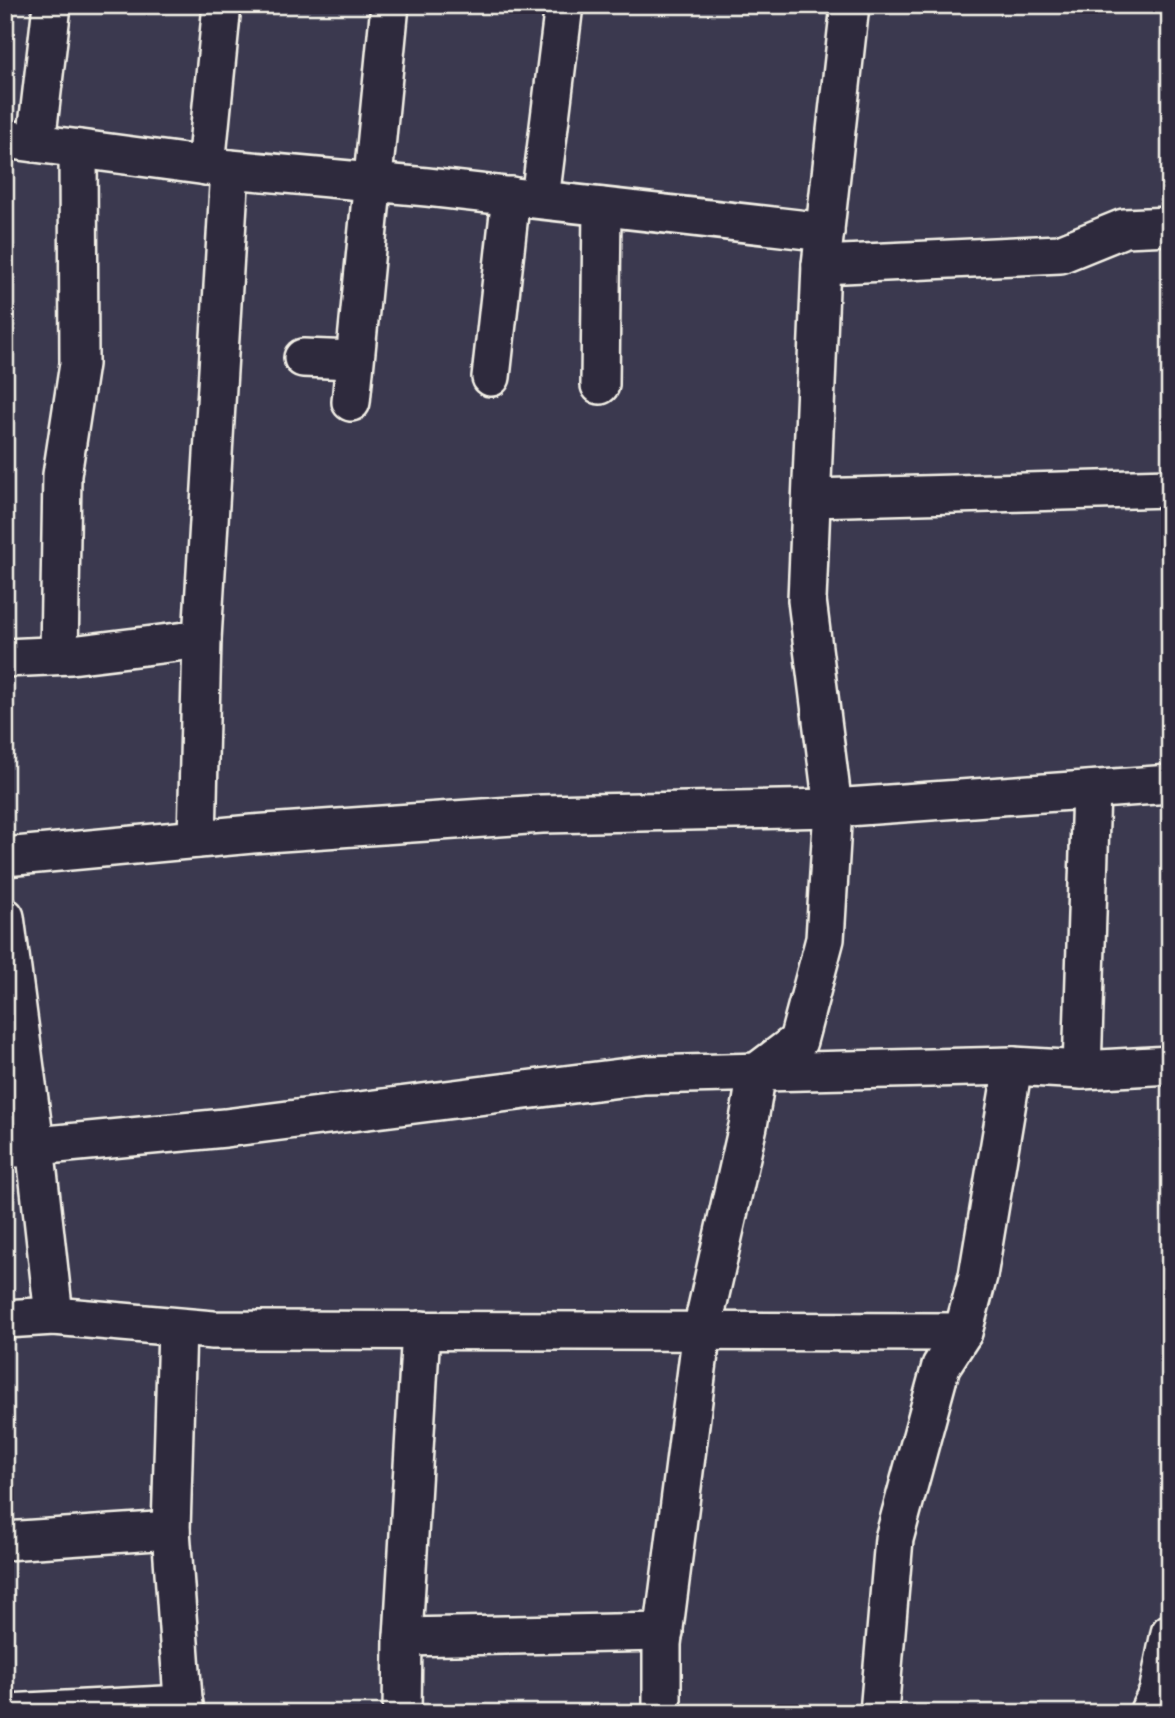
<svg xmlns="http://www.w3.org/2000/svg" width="1175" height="1718" viewBox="0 0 1175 1718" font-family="'Shantell Sans',sans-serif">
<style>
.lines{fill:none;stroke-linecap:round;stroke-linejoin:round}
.minor-casing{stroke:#f4f1e8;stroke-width:42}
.minor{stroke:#2f2a3d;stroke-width:37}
</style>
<rect width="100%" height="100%" fill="#3b394f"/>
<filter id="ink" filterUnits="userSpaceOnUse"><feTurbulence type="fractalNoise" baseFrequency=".0143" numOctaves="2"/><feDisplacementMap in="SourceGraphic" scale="14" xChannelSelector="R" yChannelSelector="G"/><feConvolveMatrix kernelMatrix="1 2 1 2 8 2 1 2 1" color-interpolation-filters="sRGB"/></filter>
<g filter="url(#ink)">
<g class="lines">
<defs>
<g id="minor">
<polyline points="5,139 230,169 427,187 825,232"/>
<polyline points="36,143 52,5"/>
<polyline points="206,166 222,5"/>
<polyline points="540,199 564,5"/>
<polyline points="821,265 1060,254 1124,228 1170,226"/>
<polyline points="303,358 354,360"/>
<polyline points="491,377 511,196"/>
<polyline points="600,385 602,207"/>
<polyline points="351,402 390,5"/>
<polyline points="812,498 1170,488"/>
<polyline points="59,655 62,475 79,364 78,149"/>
<polyline points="5,658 71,655 202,639"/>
<polyline points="197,839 202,639 230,169"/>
<polyline points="5,857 252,834 542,814 833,808 1170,784"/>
<polyline points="5,917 35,1145 54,1316"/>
<polyline points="1082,1070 1091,790"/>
<polyline points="5,1149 225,1128 644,1075 1013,1066 1082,1070 1170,1065"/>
<polyline points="5,1319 54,1316 213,1330 963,1332"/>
<polyline points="177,1328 171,1530 184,1713"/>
<polyline points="5,1541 171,1530"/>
<polyline points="403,1637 664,1632"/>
<polyline points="7,1713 184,1704"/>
<polyline points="402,1713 403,1637 421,1330"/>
<polyline points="662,1713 662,1644 702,1330 748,1126 757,1072 798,1041 825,939 833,808 807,600 821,265 850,5"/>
<polyline points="879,1713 894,1539 941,1366 963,1332 978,1276 1013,1066"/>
<polyline points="1148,1713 1158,1693 1170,1633"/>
</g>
</defs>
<use href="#minor" class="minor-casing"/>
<use href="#minor" class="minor"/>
</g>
</g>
<rect width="1175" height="1718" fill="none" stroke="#2f2a3d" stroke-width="28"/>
<rect x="14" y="14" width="1147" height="1690" fill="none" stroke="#f4f1e8" stroke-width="2.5" filter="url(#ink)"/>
</svg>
